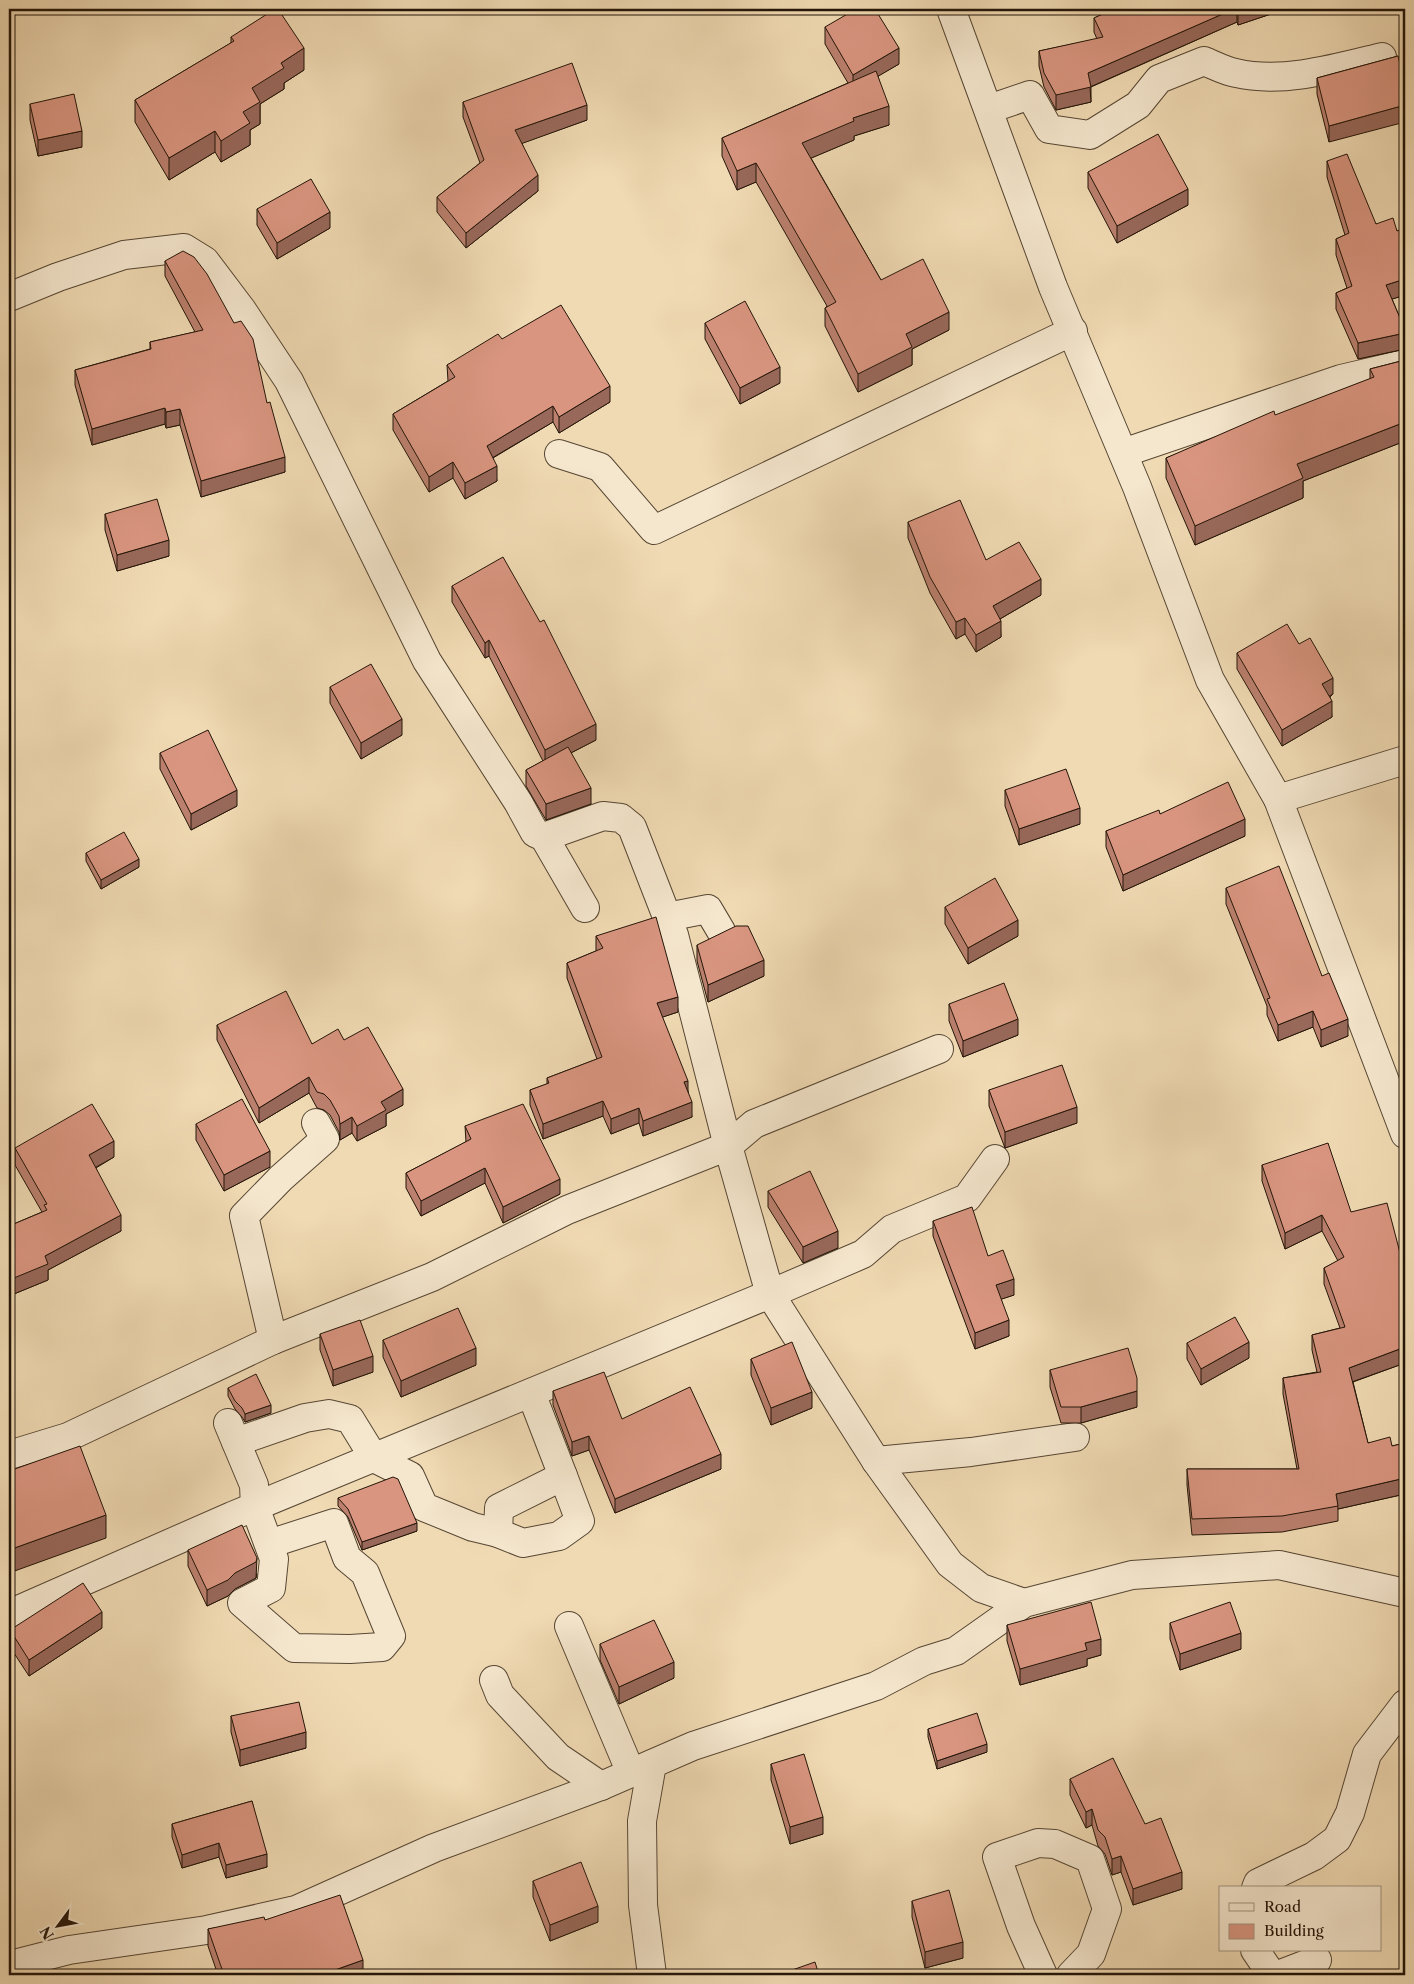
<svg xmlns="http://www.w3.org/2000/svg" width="1414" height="1984" viewBox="0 0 1414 1984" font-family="'Libre Caslon Text',serif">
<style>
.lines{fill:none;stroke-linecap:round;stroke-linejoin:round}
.minor-casing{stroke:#564633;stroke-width:30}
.minor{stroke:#f5e7ce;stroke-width:28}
.wall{fill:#bb806e;stroke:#231508}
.shaded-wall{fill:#98685a;stroke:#231508}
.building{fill:#d99580;stroke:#231508}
</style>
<rect width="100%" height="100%" fill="#f0dab3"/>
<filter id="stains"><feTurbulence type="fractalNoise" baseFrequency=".004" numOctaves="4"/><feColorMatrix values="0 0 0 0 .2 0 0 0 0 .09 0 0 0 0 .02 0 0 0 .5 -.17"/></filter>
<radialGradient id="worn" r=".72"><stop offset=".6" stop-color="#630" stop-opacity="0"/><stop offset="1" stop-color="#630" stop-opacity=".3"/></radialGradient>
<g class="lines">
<defs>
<g id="minor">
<polyline points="951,9 1053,287 1137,487 1210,680 1278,799 1405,1134"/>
<path d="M989 109 1030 95 1049 129 1090 135 1138 105 1159 79 1204 61C1214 65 1225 71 1236 73 1282 84 1337 68 1382 57"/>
<polyline points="9,297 58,277 124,255 184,248 205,261 242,310 289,381 427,661 518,802 535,833 544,837 603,816 621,818 632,827 674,935 728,1146 770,1294 876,1461 950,1564 981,1588 1024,1603"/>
<polyline points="1123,453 1341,379 1405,364"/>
<polyline points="559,454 600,467 654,530 1073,331"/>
<polyline points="1278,799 1405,760"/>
<polyline points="544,837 585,908"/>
<polyline points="667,917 708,909 721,931"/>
<polyline points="273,1340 244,1216 281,1178 325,1139 316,1123"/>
<polyline points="228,1423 254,1485 255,1507 274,1559 271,1588 242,1603 294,1648 350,1649 382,1647 391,1636 365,1573 347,1558 334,1523 269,1544"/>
<polyline points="236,1442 305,1418 329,1414 350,1419 374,1458 410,1476 424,1507 473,1527 498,1533 499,1508 563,1476 531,1393"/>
<polyline points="9,1455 68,1437 273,1340 432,1277 567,1210 728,1146 754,1124 939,1049"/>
<polyline points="876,1461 971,1452 1075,1437"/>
<polyline points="498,1533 523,1543 559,1536 580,1521 563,1476"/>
<polyline points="9,1614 232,1516 770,1294 863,1254 892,1229 967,1198 995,1159"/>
<polyline points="569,1626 631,1773"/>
<polyline points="494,1680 500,1695 558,1757 601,1786"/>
<polyline points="1256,1888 1258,1883 1314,1856 1337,1839 1350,1813 1367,1754 1405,1704"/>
<polyline points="1255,1950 1272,1975"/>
<polyline points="14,1964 69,1950 207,1930 296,1910 434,1848 601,1786 693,1746 876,1686 924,1661 956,1651 1024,1603 1132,1575 1279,1565 1405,1593"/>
<polyline points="652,1975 643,1905 642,1821 652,1764"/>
<polyline points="1043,1975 1021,1926 997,1857 1038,1843 1055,1844 1090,1859 1107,1909 1091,1954 1071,1975"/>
<polyline points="1278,1975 1317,1960"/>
</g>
</defs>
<use href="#minor" class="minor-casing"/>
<use href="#minor" class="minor"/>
</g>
<g class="wall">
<polygon points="1114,9 1271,9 1271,14 1238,25 1237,22 1091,87 1091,102 1056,110 1044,87 1039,66 1039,51 1097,39 1094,32 1094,18"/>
<polygon points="825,27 899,64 878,76 889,125 854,136 854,140 811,158 881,280 949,330 912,349 912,365 858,392 825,326 825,308 827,306 756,182 737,190 722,156 722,138 848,83 825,44"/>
<polygon points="231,37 304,70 284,83 284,89 260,104 260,124 250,130 250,145 221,162 215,152 169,180 135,122 135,100 231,43"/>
<polygon points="1398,56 1329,142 1317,94 1317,78"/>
<polygon points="463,102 587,120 522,143 538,191 466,248 437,212 437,197 480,163 463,117"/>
<polygon points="30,104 82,147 38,156 30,120"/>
<polygon points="1327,161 1376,224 1397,231 1405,228 1405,295 1392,299 1405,330 1405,349 1358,359 1336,309 1336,293 1347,288 1336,255 1336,239 1345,235 1327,177"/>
<polygon points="1088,172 1188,205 1117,243 1088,188"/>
<polygon points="257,209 330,228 277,259 257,225"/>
<polygon points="165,261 267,403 285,472 201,497 180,425 166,428 165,424 92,445 75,385 75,370 150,349 150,342 195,332 165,276"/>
<polygon points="705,323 780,383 740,404 705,339"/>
<polygon points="502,339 610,402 559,433 553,422 493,458 497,481 465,499 453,478 429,492 393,430 393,414 448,381 447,365"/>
<polygon points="1405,360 1405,441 1303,481 1303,498 1195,545 1166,478 1166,458 1370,379 1370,369"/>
<polygon points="105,514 169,556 117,571 105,530"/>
<polygon points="908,522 986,560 1041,595 1000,619 1001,637 976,652 965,634 956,639 930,593 908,538"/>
<polygon points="452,586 596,740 571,753 591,804 546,820 526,786 526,770 543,761 489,656 485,658 452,602"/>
<polygon points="1299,644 1333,694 1330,697 1332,717 1282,746 1237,669 1237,653"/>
<polygon points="330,687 402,735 361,759 330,703"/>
<polygon points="160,753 237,806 191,830 160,769"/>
<polygon points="1005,790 1080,824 1019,845 1005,806"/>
<polygon points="1160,814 1245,836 1123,891 1106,847 1106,831"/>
<polygon points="86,853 139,867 101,889 86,861"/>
<polygon points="1226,888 1322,976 1348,1036 1321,1047 1313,1027 1278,1041 1267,1015 1267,1006 1226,904"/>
<polygon points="945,907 1018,936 968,964 945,924"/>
<polygon points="596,936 678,1012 662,1017 688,1091 692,1117 643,1136 639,1123 611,1134 603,1116 543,1139 530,1105 530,1090 547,1084 547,1078 597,1059 567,978 567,963 596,951"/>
<polygon points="697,945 764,976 708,1002 697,961"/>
<polygon points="949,1004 1018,1035 963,1057 949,1021"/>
<polygon points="217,1025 312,1044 344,1040 403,1105 386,1114 386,1126 357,1141 352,1133 340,1140 339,1132 330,1115 324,1110 317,1108 309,1093 259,1123 217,1040"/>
<polygon points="989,1090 1077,1123 1005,1148 989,1106"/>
<polygon points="196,1124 270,1167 224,1191 196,1140"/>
<polygon points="465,1126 560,1194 503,1223 485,1183 421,1216 406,1188 406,1173 466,1142"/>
<polygon points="15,1148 114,1157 96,1168 121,1231 48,1270 48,1280 9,1296 9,1226 42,1212 15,1165"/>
<polygon points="1262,1165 1351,1212 1405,1363 1353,1382 1368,1443 1392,1446 1405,1443 1405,1496 1405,1494 1338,1509 1338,1521 1282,1532 1192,1535 1187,1485 1187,1469 1297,1469 1283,1394 1283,1378 1317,1372 1312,1350 1312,1335 1340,1328 1324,1284 1324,1268 1338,1261 1322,1231 1285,1249 1262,1181"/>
<polygon points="768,1191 838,1248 803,1263 768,1207"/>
<polygon points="933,1221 988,1256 1014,1295 1001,1299 1009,1336 975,1349 933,1236"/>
<polygon points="320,1334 373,1372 333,1386 320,1350"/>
<polygon points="383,1340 476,1365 401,1397 383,1357"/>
<polygon points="1187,1343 1249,1358 1201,1385 1187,1359"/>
<polygon points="751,1359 812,1408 771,1425 751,1375"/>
<polygon points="1050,1370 1137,1407 1081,1423 1061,1423 1050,1387"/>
<polygon points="228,1388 271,1413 245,1422 242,1417 235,1409 228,1396"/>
<polygon points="553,1391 721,1469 615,1513 589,1450 572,1456 553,1405"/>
<polygon points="338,1498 417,1531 362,1550 348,1517 338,1506"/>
<polygon points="188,1550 257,1574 256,1578 235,1589 228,1596 207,1606 188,1566"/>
<polygon points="1170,1623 1241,1649 1180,1670 1170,1639"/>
<polygon points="1007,1625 1101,1655 1087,1659 1087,1666 1020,1685 1007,1641"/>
<polygon points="102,1628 29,1676 10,1647 10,1630"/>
<polygon points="600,1644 674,1678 619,1704 600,1660"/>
<polygon points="231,1716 306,1748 240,1766 231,1732"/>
<polygon points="928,1729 987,1752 937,1769 928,1737"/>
<polygon points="771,1764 823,1834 790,1844 771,1780"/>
<polygon points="1070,1779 1145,1824 1182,1889 1133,1905 1121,1872 1112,1875 1105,1854 1098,1846 1092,1825 1086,1828 1070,1795"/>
<polygon points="252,1801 267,1867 226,1878 219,1857 182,1868 172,1837 172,1824"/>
<polygon points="533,1881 598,1922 550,1941 533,1897"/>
<polygon points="912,1901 963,1958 925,1968 912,1917"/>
<polygon points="265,1920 363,1975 218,1975 208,1946 208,1929"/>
</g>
<g class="shaded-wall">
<polygon points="9,9 28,9 9,17"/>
<polygon points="1234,9 1237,9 1237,22 1090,87 1091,102 1056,110 1056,95 1088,73"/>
<polygon points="1244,9 1271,9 1271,14 1238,25 1238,11"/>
<polygon points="304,48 304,70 284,83 284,89 260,104 260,124 250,130 250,145 221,162 221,141 243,112 252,88 281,63"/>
<polygon points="899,48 899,64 853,91 853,75"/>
<polygon points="587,105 587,120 515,146 515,130"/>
<polygon points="1405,105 1405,122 1329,142 1329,126"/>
<polygon points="889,106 889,125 854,136 854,140 802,162 802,143 853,118"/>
<polygon points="82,131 82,147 38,156 38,140"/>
<polygon points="215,131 215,152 169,180 169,158"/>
<polygon points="756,163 756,182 737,190 737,171"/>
<polygon points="538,175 538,191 466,248 466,233"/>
<polygon points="1188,189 1188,205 1117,243 1117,226"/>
<polygon points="330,212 330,228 277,259 277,243"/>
<polygon points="1405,279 1405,295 1386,301 1386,285"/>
<polygon points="949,312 949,330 912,349 912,365 858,392 858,374 906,334"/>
<polygon points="1405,333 1405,349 1358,359 1358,343"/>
<polygon points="780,367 780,383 740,404 740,388"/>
<polygon points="610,386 610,402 559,433 559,417"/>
<polygon points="553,406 553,422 487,461 487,446"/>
<polygon points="165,408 165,424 92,445 92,429"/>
<polygon points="180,409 180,425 166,428 166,412"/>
<polygon points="1405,422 1405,441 1303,481 1303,498 1195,545 1195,526 1297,464"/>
<polygon points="285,457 285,472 201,497 201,481"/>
<polygon points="453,462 453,478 429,492 429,477"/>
<polygon points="497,466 497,481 465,499 465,483"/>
<polygon points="169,540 169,556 117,571 117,555"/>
<polygon points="1041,579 1041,595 993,623 993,606"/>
<polygon points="965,618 965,634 956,639 956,622"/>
<polygon points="1001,621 1001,637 976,652 976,635"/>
<polygon points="489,640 489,656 485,658 485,643"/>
<polygon points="1333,678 1333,694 1322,700 1322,684"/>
<polygon points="1332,701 1332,717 1282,746 1282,730"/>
<polygon points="402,719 402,735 361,759 361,743"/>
<polygon points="596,724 596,740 545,766 545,750"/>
<polygon points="591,788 591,804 546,820 546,804"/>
<polygon points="237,790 237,806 191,830 191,814"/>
<polygon points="1080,808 1080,824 1019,845 1019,829"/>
<polygon points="1245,819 1245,836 1123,891 1123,875"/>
<polygon points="139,859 139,867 101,889 101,880"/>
<polygon points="1018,920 1018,936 968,964 968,948"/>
<polygon points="764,960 764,976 708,1002 708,985"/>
<polygon points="678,997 678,1012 657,1019 657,1003"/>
<polygon points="1313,1011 1313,1027 1278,1041 1278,1025"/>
<polygon points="1018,1019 1018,1035 963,1057 963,1041"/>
<polygon points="1348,1019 1348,1036 1321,1047 1321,1030"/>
<polygon points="309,1077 309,1093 259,1123 259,1108"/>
<polygon points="688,1081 688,1096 684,1082"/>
<polygon points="403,1089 403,1105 386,1114 386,1126 357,1141 357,1126 381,1102"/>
<polygon points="603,1101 603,1116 543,1139 543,1124"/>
<polygon points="692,1102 692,1117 643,1136 643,1121"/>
<polygon points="1077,1107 1077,1123 1005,1148 1005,1132"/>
<polygon points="639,1108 639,1123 611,1134 611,1119"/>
<polygon points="352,1117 352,1133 340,1140 340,1124"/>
<polygon points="114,1141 114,1157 89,1171 89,1155"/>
<polygon points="270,1151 270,1167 224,1191 224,1175"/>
<polygon points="485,1168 485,1183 421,1216 421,1201"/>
<polygon points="560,1179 560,1194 503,1223 503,1207"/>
<polygon points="121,1215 121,1231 48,1270 48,1280 9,1296 9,1280 45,1256"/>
<polygon points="1322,1215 1322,1231 1285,1249 1285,1233"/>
<polygon points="838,1231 838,1248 803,1263 803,1247"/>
<polygon points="1014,1279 1014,1295 996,1301 996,1285"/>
<polygon points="1009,1320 1009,1336 975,1349 975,1333"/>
<polygon points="1249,1342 1249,1358 1201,1385 1201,1369"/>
<polygon points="1405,1347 1405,1363 1349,1383 1349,1368"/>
<polygon points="476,1348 476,1365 401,1397 401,1381"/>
<polygon points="373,1356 373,1372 333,1386 333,1370"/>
<polygon points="1137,1391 1137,1407 1081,1423 1081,1407"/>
<polygon points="812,1392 812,1408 771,1425 771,1408"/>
<polygon points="271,1405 271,1413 245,1422 245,1414"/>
<polygon points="589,1436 589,1450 572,1456 572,1442"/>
<polygon points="721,1454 721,1469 615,1513 615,1499"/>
<polygon points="1405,1478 1405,1494 1338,1509 1336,1494"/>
<polygon points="106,1515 106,1538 9,1573 9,1550"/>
<polygon points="417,1523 417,1531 362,1550 362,1542"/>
<polygon points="257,1558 256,1578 235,1589 228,1596 207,1606 207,1590"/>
<polygon points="102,1612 102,1628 29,1676 29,1660"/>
<polygon points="1241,1633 1241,1649 1180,1670 1180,1654"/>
<polygon points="1101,1639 1101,1655 1087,1659 1087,1666 1020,1685 1020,1669 1085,1643"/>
<polygon points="674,1662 674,1678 619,1704 619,1687"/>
<polygon points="306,1732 306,1748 240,1766 240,1750"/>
<polygon points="987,1744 987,1752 937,1769 937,1761"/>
<polygon points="1092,1809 1092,1825 1086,1828 1086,1812"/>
<polygon points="823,1817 823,1834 790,1844 790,1827"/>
<polygon points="219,1843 219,1857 182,1868 182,1855"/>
<polygon points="267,1854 267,1867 226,1878 226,1865"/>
<polygon points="1121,1856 1121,1872 1112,1875 1112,1859"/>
<polygon points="1182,1872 1182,1889 1133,1905 1133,1889"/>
<polygon points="598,1906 598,1922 550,1941 550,1925"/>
<polygon points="963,1942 963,1958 925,1968 925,1952"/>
<polygon points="363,1960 363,1975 321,1975"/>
</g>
<g class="building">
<polygon points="275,9 278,9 304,48 281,63 284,68 252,88 260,102 243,112 250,123 221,141 215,131 169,158 135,100 234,41 231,37"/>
<polygon points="856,9 875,9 899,48 853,75 825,27"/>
<polygon points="1114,9 1234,9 1088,73 1091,87 1056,95 1044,73 1039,51 1103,37 1094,18"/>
<polygon points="1398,56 1405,83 1405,105 1329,126 1317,78"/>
<polygon points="572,63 587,105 515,130 538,175 466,233 437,197 484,160 463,102"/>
<polygon points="876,71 889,106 853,118 854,121 802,143 881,280 923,259 949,312 906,334 912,347 858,374 825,308 836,302 756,163 737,171 722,138"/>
<polygon points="74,94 82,131 38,140 30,104"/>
<polygon points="1158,134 1188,189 1117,226 1088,172"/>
<polygon points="1347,154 1376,224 1393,218 1397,231 1405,228 1405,279 1386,285 1405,330 1405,333 1358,343 1336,293 1352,286 1336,239 1349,233 1327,161"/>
<polygon points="311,179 330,212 277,243 257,209"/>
<polygon points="183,251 194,257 207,274 234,323 241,321 253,339 267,403 270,402 285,457 201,481 180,409 166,412 165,408 92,429 75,370 151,349 150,342 203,330 165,261"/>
<polygon points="745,301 780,367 740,388 705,323"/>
<polygon points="561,305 610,386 559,417 553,406 487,446 497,466 465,483 453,462 429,477 393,414 455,377 447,365 498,334 502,339"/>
<polygon points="1405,360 1405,422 1297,464 1303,478 1195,526 1166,458 1274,411 1275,415 1374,377 1370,369"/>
<polygon points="157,499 169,540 117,555 105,514"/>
<polygon points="960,500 986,560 1019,542 1041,579 993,606 1001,621 976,635 965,618 956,622 930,577 908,522"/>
<polygon points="503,557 540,622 544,620 596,724 545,750 489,640 485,643 452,586"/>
<polygon points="1287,624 1299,644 1310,638 1333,678 1322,684 1332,701 1282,730 1237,653"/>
<polygon points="371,664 402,719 361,743 330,687"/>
<polygon points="208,730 237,790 191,814 160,753"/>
<polygon points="568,747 591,788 546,804 526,770"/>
<polygon points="1066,769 1080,808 1019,829 1005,790"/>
<polygon points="1228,782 1245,819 1123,875 1106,831 1159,810 1160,814"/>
<polygon points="124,832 139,859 101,880 86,853"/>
<polygon points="1279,866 1322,976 1329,973 1348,1019 1321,1030 1313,1011 1278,1025 1267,999 1270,998 1226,888"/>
<polygon points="995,878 1018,920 968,948 945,907"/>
<polygon points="656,917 678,997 657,1003 688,1081 684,1082 692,1102 643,1121 639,1108 611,1119 603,1101 543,1124 530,1090 549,1083 547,1078 602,1057 567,963 603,948 596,936"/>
<polygon points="736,926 748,926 764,960 708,985 697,945"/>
<polygon points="1004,983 1018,1019 963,1041 949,1004"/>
<polygon points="286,991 312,1044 338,1029 344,1040 368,1027 403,1089 381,1102 386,1110 357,1126 352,1117 340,1124 339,1116 330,1100 324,1094 317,1092 309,1077 259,1108 217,1025"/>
<polygon points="1062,1065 1077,1107 1005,1132 989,1090"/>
<polygon points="242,1099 270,1151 224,1175 196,1124"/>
<polygon points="92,1104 114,1141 89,1155 121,1215 45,1256 48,1264 9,1280 9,1226 47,1210 44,1205 47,1204 15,1148"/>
<polygon points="523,1104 560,1179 503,1207 485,1168 421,1201 406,1173 471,1139 465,1126"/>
<polygon points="1328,1143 1351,1212 1387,1203 1405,1272 1405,1347 1349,1368 1368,1443 1390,1437 1392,1446 1405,1443 1405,1480 1405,1478 1336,1494 1338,1506 1282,1516 1192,1519 1187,1469 1299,1469 1283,1378 1321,1372 1312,1335 1345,1327 1324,1268 1344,1257 1322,1215 1285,1233 1262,1165"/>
<polygon points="810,1171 838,1231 803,1247 768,1191"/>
<polygon points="972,1207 988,1256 1003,1250 1014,1279 996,1285 1009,1320 975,1333 933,1221"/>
<polygon points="458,1308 476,1348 401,1381 383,1340"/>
<polygon points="1235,1317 1249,1342 1201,1369 1187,1343"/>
<polygon points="360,1320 373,1356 333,1370 320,1334"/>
<polygon points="792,1342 812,1392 771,1408 751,1359"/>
<polygon points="1128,1348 1137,1378 1137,1391 1081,1407 1061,1407 1050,1370"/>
<polygon points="604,1372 622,1419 690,1387 721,1454 615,1499 589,1436 572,1442 553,1391"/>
<polygon points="256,1374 271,1405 245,1414 242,1408 235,1401 228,1388"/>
<polygon points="80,1446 106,1515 9,1550 9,1471"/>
<polygon points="393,1477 398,1479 417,1523 362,1542 348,1509 338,1498"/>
<polygon points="242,1525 257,1558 256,1562 235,1573 228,1580 207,1590 188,1550"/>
<polygon points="83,1583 102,1612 29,1660 10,1630"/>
<polygon points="1091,1602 1101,1639 1085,1643 1087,1650 1020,1669 1007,1625"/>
<polygon points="1230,1602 1241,1633 1180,1654 1170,1623"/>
<polygon points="654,1620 674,1662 619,1687 600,1644"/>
<polygon points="299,1702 306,1732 240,1750 231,1716"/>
<polygon points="977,1713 987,1744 937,1761 928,1729"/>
<polygon points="804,1754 823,1817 790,1827 771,1764"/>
<polygon points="1113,1758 1145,1824 1161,1818 1182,1872 1133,1889 1121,1856 1112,1859 1105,1837 1098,1830 1092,1809 1086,1812 1070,1779"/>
<polygon points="252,1801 267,1854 226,1865 219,1843 182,1855 172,1824"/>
<polygon points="581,1862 598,1906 550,1925 533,1881"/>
<polygon points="949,1890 963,1942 925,1952 912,1901"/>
<polygon points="340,1895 363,1960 321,1975 224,1975 208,1929 264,1917 265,1920"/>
<polygon points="815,1962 819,1975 778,1975"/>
</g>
<rect width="1414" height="1984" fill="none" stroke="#f0dab3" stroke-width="30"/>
<rect x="10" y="10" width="1394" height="1964" fill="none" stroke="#231508" stroke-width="2.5"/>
<rect x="15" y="15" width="1384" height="1954" fill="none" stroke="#231508"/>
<rect x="1219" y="1886" width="162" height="65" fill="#f5e7ce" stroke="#a1937f"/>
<rect x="1229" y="1903" width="25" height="8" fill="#f5e7ce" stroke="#a1937f"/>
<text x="1264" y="1912" font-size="15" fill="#231508">Road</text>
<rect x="1229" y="1924" width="25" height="15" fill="#d99580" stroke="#a1937f"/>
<text x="1264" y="1936" font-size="15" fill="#231508">Building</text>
<g transform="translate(58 1926) rotate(238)" stroke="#f5e7ce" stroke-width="4" paint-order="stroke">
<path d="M0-4L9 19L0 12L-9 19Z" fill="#231508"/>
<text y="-8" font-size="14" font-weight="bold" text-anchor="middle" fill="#231508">N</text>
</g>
<rect width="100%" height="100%" filter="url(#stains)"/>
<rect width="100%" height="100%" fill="url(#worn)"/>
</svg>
